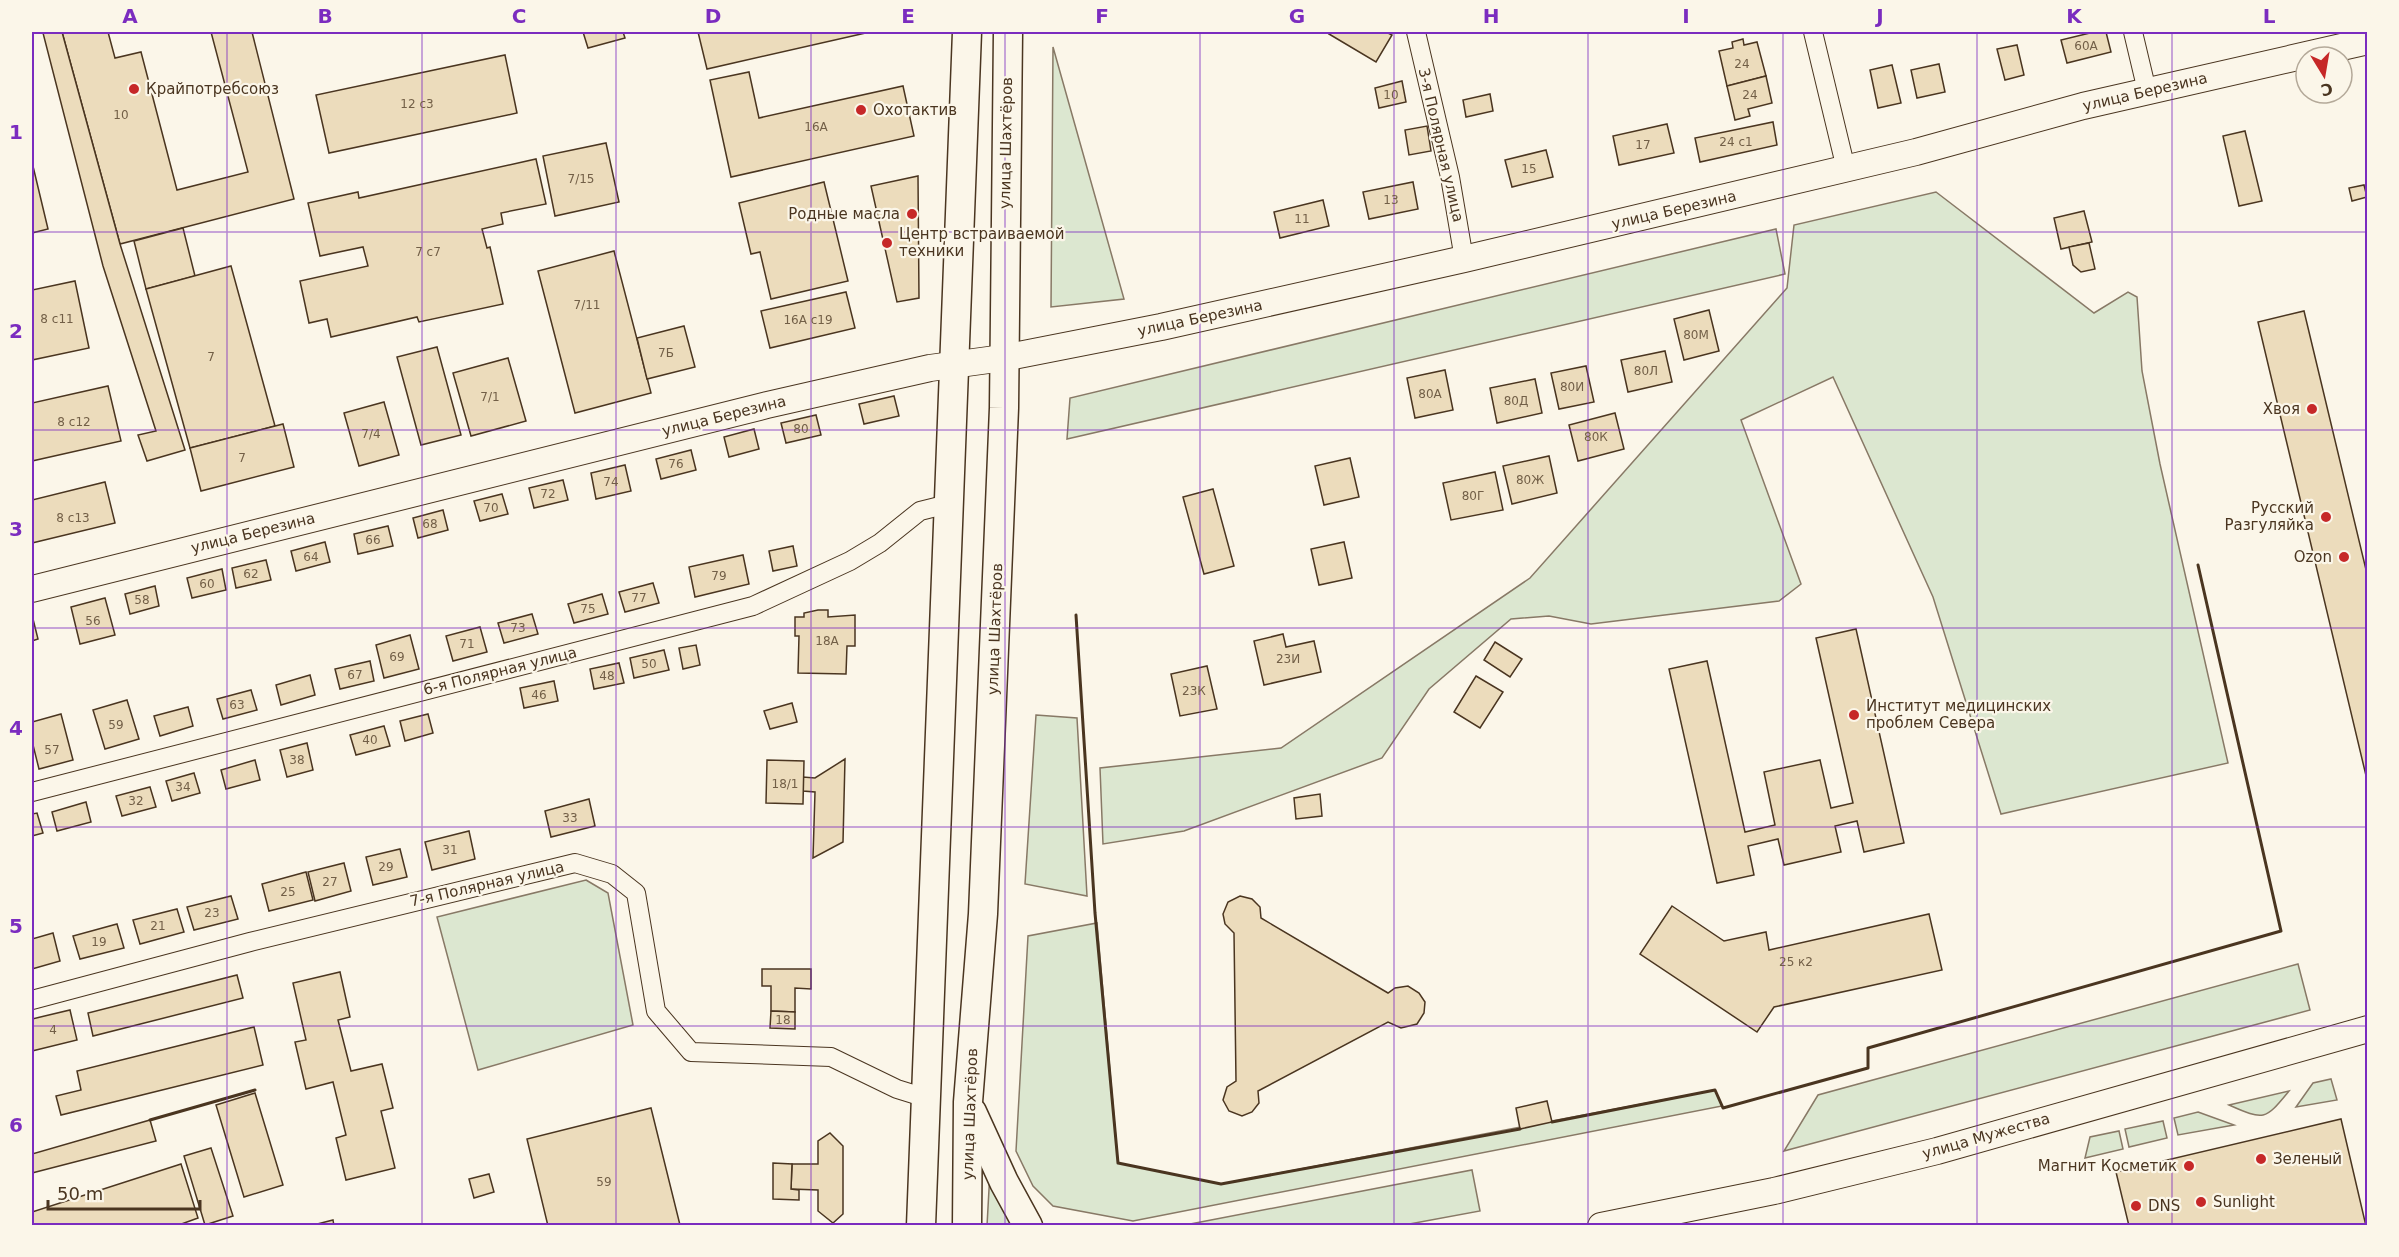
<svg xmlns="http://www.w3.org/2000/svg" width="2399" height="1257" viewBox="0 0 2399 1257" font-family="'DejaVu Sans',sans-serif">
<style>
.green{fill:#dce7d0;stroke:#887966;stroke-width:1.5}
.building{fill:#ecdcbc;stroke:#4a3520;stroke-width:1.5}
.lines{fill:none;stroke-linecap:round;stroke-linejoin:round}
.street-casing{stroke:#4a3520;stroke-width:20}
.secondary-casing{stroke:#4a3520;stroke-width:28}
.primary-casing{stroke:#4a3520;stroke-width:31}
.street{stroke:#fbf6e9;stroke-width:18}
.secondary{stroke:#fbf6e9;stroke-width:26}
.primary{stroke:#fbf6e9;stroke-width:28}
.wall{stroke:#4a3520;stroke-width:3}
.grid{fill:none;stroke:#7b2cbf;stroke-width:1.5;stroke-opacity:0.55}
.poi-dot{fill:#c62828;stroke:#fbf6e9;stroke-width:2}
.labels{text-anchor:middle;stroke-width:4.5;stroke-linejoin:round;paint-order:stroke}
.number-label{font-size:12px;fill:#725f47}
.poi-label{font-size:15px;fill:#4a3520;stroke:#fbf6e9;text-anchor:start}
.street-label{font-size:15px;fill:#4a3520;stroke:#fbf6e9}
.neatline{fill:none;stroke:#7b2cbf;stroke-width:2}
.grid-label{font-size:20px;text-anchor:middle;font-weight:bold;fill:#7b2cbf}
</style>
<rect width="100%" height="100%" fill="#fbf6e9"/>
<g class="green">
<polygon points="1053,47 1124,299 1051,307"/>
<polygon points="1936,192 2094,313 2128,292 2137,297 2142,371 2160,464 2228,763 2001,814 1933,597 1833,377 1741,420 1801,584 1779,601 1591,624 1549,616 1511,619 1429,689 1382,758 1184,831 1103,844 1100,768 1281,748 1530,578 1787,288 1794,225"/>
<polygon points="1776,229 1785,274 1067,439 1070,398"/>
<polygon points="1036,715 1077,718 1087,896 1025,884"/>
<polygon points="586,880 608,893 633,1025 478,1070 437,917"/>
<polygon points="1097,923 1118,1163 1221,1184 1715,1090 1722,1106 1133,1221 1053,1206 1033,1186 1016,1151 1028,936"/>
<polygon points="2298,964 2310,1010 1784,1151 1818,1095"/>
<polygon points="2331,1079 2337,1100 2296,1107 2313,1083"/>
<path d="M2289 1091C2265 1120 2265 1121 2229 1105Z"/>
<polygon points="2198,1112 2234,1125 2178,1135 2174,1118"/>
<polygon points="2163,1121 2167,1138 2129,1147 2125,1129"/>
<polygon points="2119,1131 2123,1149 2085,1158 2090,1137"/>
<polygon points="1472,1170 1480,1211 1404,1225 1185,1225"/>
<polygon points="990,1171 1019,1225 987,1226"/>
</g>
<g class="building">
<polygon points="62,32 108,32 115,58 141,52 177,190 248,172 211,32 252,32 294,199 120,244"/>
<polygon points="62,32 120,244 185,450 147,461 138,435 156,431 103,266 43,33"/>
<polygon points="583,32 623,32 625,38 588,48"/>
<polygon points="698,32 870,32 707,69"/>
<polygon points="1331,32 1386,32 1392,35 1376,62 1329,34"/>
<polygon points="2094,32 2106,32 2111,52 2067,63 2061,40"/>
<polygon points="1743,39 1744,45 1757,42 1766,76 1727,86 1719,51 1733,48 1732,42"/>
<polygon points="2017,45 2024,75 2005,80 1997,49"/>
<polygon points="505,55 517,113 329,153 316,95"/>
<polygon points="1939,64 1945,92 1917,98 1911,70"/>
<polygon points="1892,65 1901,103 1878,108 1870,70"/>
<polygon points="749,72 759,118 903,86 914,136 731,177 710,80"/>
<polygon points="1766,76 1772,103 1748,109 1750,116 1735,120 1727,86"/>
<polygon points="1402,81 1406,102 1379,108 1375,88"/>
<polygon points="1490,94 1493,111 1466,117 1463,100"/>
<polygon points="1773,122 1777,145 1700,162 1695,138"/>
<polygon points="1667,124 1674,153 1619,165 1613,136"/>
<polygon points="1427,126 1431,151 1409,155 1405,130"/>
<polygon points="2245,131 2262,201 2239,206 2223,136"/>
<polygon points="606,143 619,202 555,216 543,156"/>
<polygon points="1546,150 1553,177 1512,187 1505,160"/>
<polygon points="536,159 546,204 501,213 503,224 482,229 487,248 490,247 503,304 419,322 417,317 331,337 327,319 309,323 300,281 368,266 363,247 320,256 308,203 358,192 359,198"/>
<polygon points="32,162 48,229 32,233"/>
<polygon points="918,176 919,298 897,302 871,186"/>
<polygon points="824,182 848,281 771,299 760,252 751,254 739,203"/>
<polygon points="1413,182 1418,209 1369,219 1363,192"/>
<polygon points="2364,185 2367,197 2352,201 2349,188"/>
<polygon points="1323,200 1329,226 1280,238 1274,212"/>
<polygon points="2084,211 2092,242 2061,249 2054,218"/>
<polygon points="183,228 195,276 146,289 134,241"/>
<polygon points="2089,243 2095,269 2081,272 2073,265 2069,247"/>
<polygon points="614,251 651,393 575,413 538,271"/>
<polygon points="231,266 275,426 190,448 146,289"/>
<polygon points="75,281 89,348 32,360 32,290"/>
<polygon points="846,292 855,328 770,348 761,311"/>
<polygon points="1709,310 1719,351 1684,360 1674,319"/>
<polygon points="2304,311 2368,578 2368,784 2258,322"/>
<polygon points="684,326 695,367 647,379 637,338"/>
<polygon points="437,347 461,435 421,445 397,357"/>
<polygon points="1665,351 1672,382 1628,392 1621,360"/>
<polygon points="508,358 526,421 471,436 453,373"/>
<polygon points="1586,366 1594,402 1559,409 1551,373"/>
<polygon points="1445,370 1453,410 1415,418 1407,378"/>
<polygon points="1535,379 1542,413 1497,423 1490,388"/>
<polygon points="108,386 121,441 32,461 32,403"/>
<polygon points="894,396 899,416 864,424 859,404"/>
<polygon points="384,402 399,455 359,466 344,413"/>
<polygon points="1615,413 1624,449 1578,461 1569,425"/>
<polygon points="816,415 821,435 786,443 781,423"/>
<polygon points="283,424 294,467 201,491 190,448"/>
<polygon points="754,429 759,449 729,457 724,437"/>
<polygon points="691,450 696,470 661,479 656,459"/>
<polygon points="1549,456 1557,493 1512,504 1503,466"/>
<polygon points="1350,458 1359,497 1324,505 1315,466"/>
<polygon points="625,465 631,491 596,499 591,473"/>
<polygon points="1495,472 1503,510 1451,520 1443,483"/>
<polygon points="563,480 568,500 534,508 529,488"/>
<polygon points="105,482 115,523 32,543 32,500"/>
<polygon points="1213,489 1234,566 1204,574 1183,497"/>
<polygon points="502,494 508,514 480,521 474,501"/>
<polygon points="443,510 448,530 418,538 413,518"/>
<polygon points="388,526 393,546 358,554 354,534"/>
<polygon points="325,542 330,562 296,571 291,551"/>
<polygon points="1344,542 1352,578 1319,585 1311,549"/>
<polygon points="793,546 797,566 773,571 769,551"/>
<polygon points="743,555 749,584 695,597 689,567"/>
<polygon points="266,560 271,580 236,588 232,568"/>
<polygon points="222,569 226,590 192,598 187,578"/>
<polygon points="653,583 659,603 625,612 619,592"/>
<polygon points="155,586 159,606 130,614 125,594"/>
<polygon points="602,594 608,614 574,623 568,604"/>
<polygon points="105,598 115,635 80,644 71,607"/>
<polygon points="818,610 828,610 828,617 855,615 855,646 847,646 846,674 798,673 799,636 795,636 795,617 804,617 804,613"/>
<polygon points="532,614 538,634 504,643 498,623"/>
<polygon points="33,619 38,639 32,641 32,620"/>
<polygon points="480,627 487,652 453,661 446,636"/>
<polygon points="1856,629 1904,843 1864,852 1857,821 1835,826 1841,852 1784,865 1778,839 1748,846 1754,875 1717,883 1669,669 1707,661 1745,832 1775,825 1764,772 1820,760 1831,808 1853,803 1816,638"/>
<polygon points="1283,634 1286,647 1314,641 1321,672 1264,685 1254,641"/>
<polygon points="410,635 419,669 384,678 376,645"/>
<polygon points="1495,642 1522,659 1510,677 1484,660"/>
<polygon points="696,645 700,665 683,669 679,648"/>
<polygon points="664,650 669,670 634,678 630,658"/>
<polygon points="370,661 374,681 340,689 335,669"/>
<polygon points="619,663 624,683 594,689 590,669"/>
<polygon points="1207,666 1217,709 1180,716 1171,674"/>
<polygon points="310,675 315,695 281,705 276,685"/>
<polygon points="1476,676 1503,692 1480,728 1454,712"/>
<polygon points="554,681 558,701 524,708 520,688"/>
<polygon points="251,690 257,710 223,719 217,699"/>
<polygon points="127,700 139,739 105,749 93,710"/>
<polygon points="792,703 797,722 770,729 764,711"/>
<polygon points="188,707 193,726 160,736 154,716"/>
<polygon points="61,714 73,760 39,769 32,741 32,722"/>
<polygon points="428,714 433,733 405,741 400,721"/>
<polygon points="384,726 390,746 356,755 350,735"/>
<polygon points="307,743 313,770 287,777 280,750"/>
<polygon points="845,759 843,842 813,858 815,792 803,791 803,777 815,778"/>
<polygon points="255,760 260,780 226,789 221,770"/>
<polygon points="767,760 804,761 803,804 766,803"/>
<polygon points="194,773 200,793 172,801 166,781"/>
<polygon points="150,787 156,807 122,816 116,796"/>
<polygon points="1320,794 1322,816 1296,819 1294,798"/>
<polygon points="589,799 595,826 551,837 545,811"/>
<polygon points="86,802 91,822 57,831 52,812"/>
<polygon points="37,813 43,833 32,836 32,814"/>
<polygon points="469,831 475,859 432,870 425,842"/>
<polygon points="400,849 407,877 373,885 366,857"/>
<polygon points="344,863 351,891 315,901 308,872"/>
<polygon points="306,872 313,900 269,911 262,884"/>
<polygon points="231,896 238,919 194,930 187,907"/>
<polygon points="1240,896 1252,899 1260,907 1261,918 1388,993 1395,988 1408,986 1419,993 1425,1002 1424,1013 1417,1024 1401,1028 1388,1022 1258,1091 1259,1103 1252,1112 1242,1116 1229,1111 1223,1100 1227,1087 1236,1081 1234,933 1225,924 1223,914 1228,902"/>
<polygon points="1672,906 1724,941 1766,932 1769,950 1929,914 1942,970 1774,1007 1757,1032 1640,954"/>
<polygon points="177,909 184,932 140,944 133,920"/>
<polygon points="117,924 124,948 80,959 73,936"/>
<polygon points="53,933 60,961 32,969 32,939"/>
<polygon points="762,969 811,969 811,989 795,988 795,1012 771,1011 771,986 762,986"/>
<polygon points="340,972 350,1017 338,1020 351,1071 382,1064 393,1108 381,1111 395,1168 346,1180 336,1138 346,1135 333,1082 306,1089 295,1042 306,1040 293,983"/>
<polygon points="237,975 243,998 93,1036 88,1013"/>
<polygon points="70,1010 77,1040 32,1051 32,1019"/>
<polygon points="771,1011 795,1012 795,1029 770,1028"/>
<polygon points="254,1027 263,1065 61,1115 56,1096 81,1090 77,1071"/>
<polygon points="255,1093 283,1185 244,1197 216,1105"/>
<polygon points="1547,1101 1552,1122 1520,1129 1516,1108"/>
<polygon points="651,1108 680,1225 548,1226 527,1139"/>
<polygon points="2341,1119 2366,1226 2129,1226 2116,1172"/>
<polygon points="150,1120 156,1141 32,1173 32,1154"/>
<polygon points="830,1133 843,1146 843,1214 833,1223 818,1211 818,1190 791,1189 792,1164 818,1164 818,1141"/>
<polygon points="211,1148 233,1216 205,1225 184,1156"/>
<polygon points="773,1163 792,1164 791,1189 799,1190 799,1200 773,1199"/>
<polygon points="181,1164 198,1218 176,1226 32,1226 32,1212"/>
<polygon points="489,1174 494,1192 474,1198 469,1179"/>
<polygon points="333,1220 334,1226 313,1226 313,1225"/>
</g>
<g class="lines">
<defs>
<g id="street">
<polyline points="1416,32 1450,177 1464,259"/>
<polyline points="1813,32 1846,169"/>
<polyline points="2133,32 2147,91"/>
<polyline points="32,792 753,606 850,561 880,543 920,511 948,504"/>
<polyline points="32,1000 250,942 575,863 612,874 636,893 656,1011 691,1052 831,1057 897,1089 926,1098"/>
</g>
<g id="secondary">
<polyline points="32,589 767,405 930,368 1003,358 1161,327 1464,259 1916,152 2083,106 2368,41"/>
<polyline points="1601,1226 1774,1191 1937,1151 2368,1029"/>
</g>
<g id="primary">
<polyline points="972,1112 1004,1182 1028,1226"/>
<polyline points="921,1226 967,32"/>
<polyline points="967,1226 968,1102 983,914 1004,408 1008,32"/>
</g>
</defs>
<use href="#street" class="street-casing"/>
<use href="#secondary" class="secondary-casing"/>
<use href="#primary" class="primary-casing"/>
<use href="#street" class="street"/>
<use href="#secondary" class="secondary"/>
<use href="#primary" class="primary"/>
<g class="wall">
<polyline points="1076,615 1095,913 1118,1163 1221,1184 1520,1129"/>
<polyline points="150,1120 255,1090"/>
<polyline points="1552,1122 1715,1090 1723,1108 1868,1068 1868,1048 2281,931 2198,565"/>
</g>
</g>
<path class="grid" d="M227 32V1226M422 32V1226M616 32V1226M811 32V1226M1005 32V1226M1200 32V1226M1394 32V1226M1588 32V1226M1783 32V1226M1977 32V1226M2172 32V1226M32 232H2368M32 430H2368M32 628H2368M32 827H2368M32 1026H2368"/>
<g class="poi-dot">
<circle cx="134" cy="89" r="6"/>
<circle cx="861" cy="110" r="6"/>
<circle cx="912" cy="214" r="6"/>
<circle cx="887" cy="243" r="6"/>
<circle cx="2312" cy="409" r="6"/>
<circle cx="2326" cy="517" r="6"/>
<circle cx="2344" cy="557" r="6"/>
<circle cx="1854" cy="715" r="6"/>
<circle cx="2261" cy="1159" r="6"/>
<circle cx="2189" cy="1166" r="6"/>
<circle cx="2201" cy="1202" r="6"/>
<circle cx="2136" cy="1206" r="6"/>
</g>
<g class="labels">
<g class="number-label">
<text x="2086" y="50">60А</text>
<text x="1742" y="68">24</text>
<text x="1391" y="99">10</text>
<text x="1750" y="99">24</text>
<text x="417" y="108">12 с3</text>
<text x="121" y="119">10</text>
<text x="816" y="131">16А</text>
<text x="1736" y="146">24 с1</text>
<text x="1643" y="149">17</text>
<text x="1529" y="173">15</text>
<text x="581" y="183">7/15</text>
<text x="1391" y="204">13</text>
<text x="1302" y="223">11</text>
<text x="428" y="256">7 с7</text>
<text x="587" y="309">7/11</text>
<text x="57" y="323">8 с11</text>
<text x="808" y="324">16А с19</text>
<text x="1696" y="339">80М</text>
<text x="666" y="357">7Б</text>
<text x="211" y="361">7</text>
<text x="1646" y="375">80Л</text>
<text x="1572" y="391">80И</text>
<text x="1430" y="398">80А</text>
<text x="490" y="401">7/1</text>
<text x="1516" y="405">80Д</text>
<text x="74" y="426">8 с12</text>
<text x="801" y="433">80</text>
<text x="371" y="438">7/4</text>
<text x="1596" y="441">80К</text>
<text x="242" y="462">7</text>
<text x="676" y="468">76</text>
<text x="1530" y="484">80Ж</text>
<text x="611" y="486">74</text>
<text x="548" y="498">72</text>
<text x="1473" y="500">80Г</text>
<text x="491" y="512">70</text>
<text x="73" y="522">8 с13</text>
<text x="430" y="528">68</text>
<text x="373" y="544">66</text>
<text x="311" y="561">64</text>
<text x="251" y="578">62</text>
<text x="719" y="580">79</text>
<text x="207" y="588">60</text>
<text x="639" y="602">77</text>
<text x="142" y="604">58</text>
<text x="588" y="613">75</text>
<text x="93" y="625">56</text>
<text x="518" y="632">73</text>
<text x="827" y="645">18А</text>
<text x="467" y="648">71</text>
<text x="397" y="661">69</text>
<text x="1288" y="663">23И</text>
<text x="649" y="668">50</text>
<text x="355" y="679">67</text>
<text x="607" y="680">48</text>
<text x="1194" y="695">23К</text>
<text x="539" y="699">46</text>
<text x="237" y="709">63</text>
<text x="116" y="729">59</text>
<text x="370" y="744">40</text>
<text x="52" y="754">57</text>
<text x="297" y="764">38</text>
<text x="785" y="788">18/1</text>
<text x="183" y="791">34</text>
<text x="136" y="805">32</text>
<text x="570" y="822">33</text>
<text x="450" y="854">31</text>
<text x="386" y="871">29</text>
<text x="330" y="886">27</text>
<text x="288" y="896">25</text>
<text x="212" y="917">23</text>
<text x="158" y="930">21</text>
<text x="99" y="946">19</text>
<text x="1796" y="966">25 к2</text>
<text x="783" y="1024">18</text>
<text x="53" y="1034">4</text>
<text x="604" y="1186">59</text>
</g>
<g class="poi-label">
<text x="146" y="94">Крайпотребсоюз</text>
<text x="873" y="115">Охотактив</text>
<text x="900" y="219" text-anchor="end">Родные масла</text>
<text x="899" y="239">Центр встраиваемой<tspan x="899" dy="17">техники</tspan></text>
<text x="2300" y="414" text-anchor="end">Хвоя</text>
<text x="2314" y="513" text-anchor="end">Русский<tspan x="2314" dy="17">Разгуляйка</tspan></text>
<text x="2332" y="562" text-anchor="end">Ozon</text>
<text x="1866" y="711">Институт медицинских<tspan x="1866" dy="17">проблем Севера</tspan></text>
<text x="2273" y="1164">Зеленый</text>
<text x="2177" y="1171" text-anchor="end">Магнит Косметик</text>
<text x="2213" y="1207">Sunlight</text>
<text x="2148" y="1211">DNS</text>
</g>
<g class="street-label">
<text transform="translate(2145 92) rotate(-13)" y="5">улица Березина</text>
<text transform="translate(1006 143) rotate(-89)" y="5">улица Шахтёров</text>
<text transform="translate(1441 145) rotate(77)" y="5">3-я Полярная улица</text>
<text transform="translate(1674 210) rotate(-13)" y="5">улица Березина</text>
<text transform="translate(1200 318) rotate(-12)" y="5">улица Березина</text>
<text transform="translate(724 416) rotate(-14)" y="5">улица Березина</text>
<text transform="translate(253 533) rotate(-14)" y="5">улица Березина</text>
<text transform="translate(995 629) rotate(-88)" y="5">улица Шахтёров</text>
<text transform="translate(500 671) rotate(-14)" y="5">6-я Полярная улица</text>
<text transform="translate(487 884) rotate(-13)" y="5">7-я Полярная улица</text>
<text transform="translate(970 1114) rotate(-88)" y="5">улица Шахтёров</text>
<text transform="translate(1986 1136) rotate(-16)" y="5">улица Мужества</text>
</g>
</g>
<rect width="2399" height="1257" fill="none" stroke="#fbf6e9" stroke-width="66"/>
<g transform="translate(2324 75) rotate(169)"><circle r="28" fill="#fbf6e9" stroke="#b4a999" stroke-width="1.5"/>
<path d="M0-4.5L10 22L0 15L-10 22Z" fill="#c62828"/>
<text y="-9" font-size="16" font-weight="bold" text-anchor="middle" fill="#4a3520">С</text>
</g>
<path d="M48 1200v9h152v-9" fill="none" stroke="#4a3520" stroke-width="3"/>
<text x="57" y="1200" font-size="18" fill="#4a3520" stroke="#fbf6e9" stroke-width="4.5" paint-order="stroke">50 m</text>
<rect x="33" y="33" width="2333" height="1191" class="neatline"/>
<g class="grid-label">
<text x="130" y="23">A</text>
<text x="325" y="23">B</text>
<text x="519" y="23">C</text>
<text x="713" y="23">D</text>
<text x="908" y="23">E</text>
<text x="1102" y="23">F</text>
<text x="1297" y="23">G</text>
<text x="1491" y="23">H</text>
<text x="1686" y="23">I</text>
<text x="1880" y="23">J</text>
<text x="2074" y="23">K</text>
<text x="2269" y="23">L</text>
<text x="16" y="139">1</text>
<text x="16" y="338">2</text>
<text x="16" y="536">3</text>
<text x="16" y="735">4</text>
<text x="16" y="933">5</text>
<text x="16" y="1132">6</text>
</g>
</svg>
